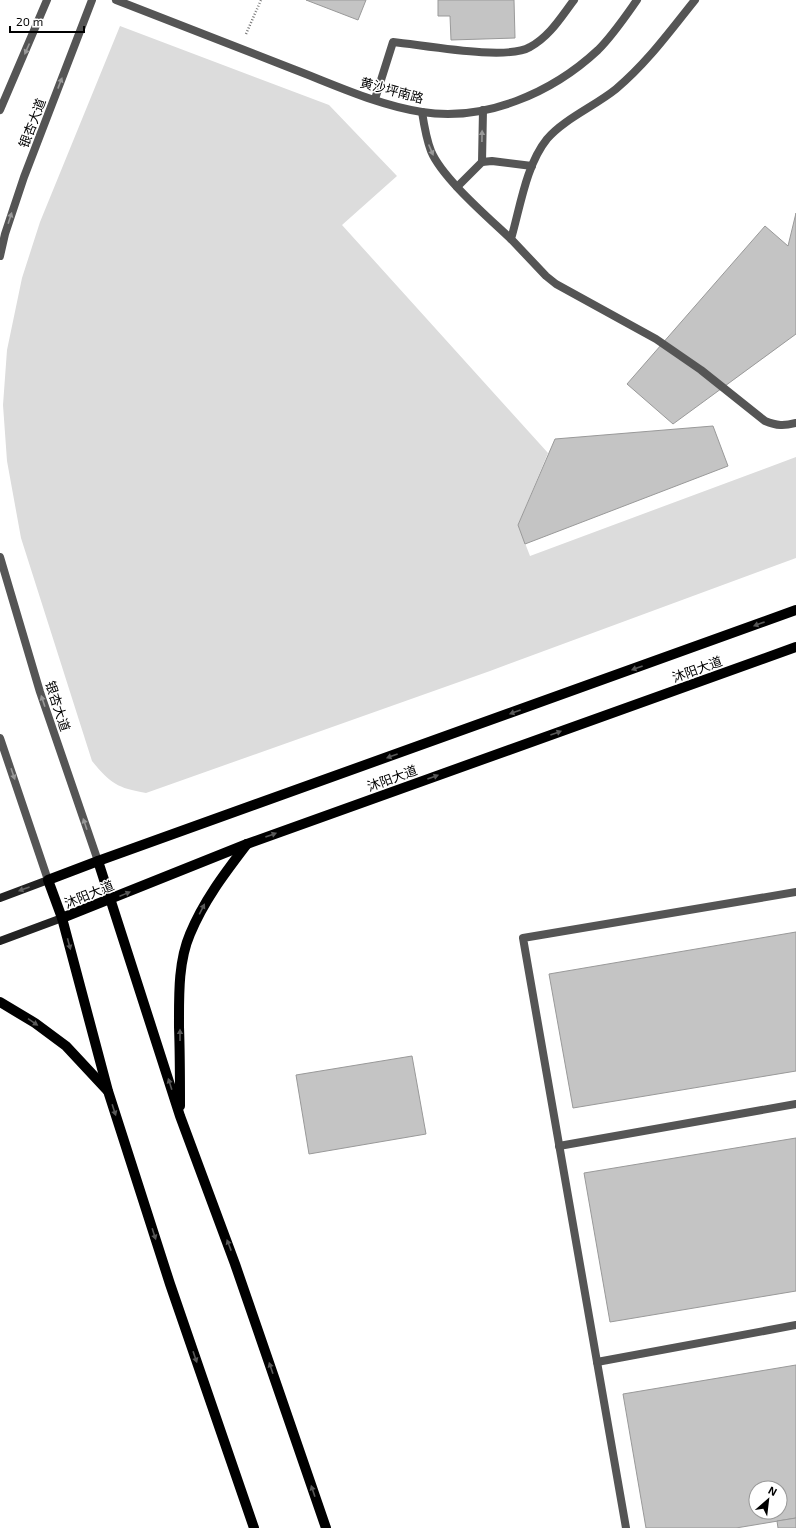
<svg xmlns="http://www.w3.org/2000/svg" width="796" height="1528" viewBox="0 0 796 1528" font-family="'Exo 2','Noto Sans SC',sans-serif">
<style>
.green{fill:#dcdcdc}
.building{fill:#c4c4c4;stroke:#999;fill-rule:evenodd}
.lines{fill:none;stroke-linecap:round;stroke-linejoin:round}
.path{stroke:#777;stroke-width:2.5;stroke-dasharray:1 2;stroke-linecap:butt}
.lane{stroke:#555;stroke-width:8}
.street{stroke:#555;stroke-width:8}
.secondary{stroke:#222;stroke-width:8}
.primary{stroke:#000;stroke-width:10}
.oneway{fill:#999}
.oneway2{fill:#595959}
.oneway3{fill:#646464}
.labels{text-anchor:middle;stroke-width:3;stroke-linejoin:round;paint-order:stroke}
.street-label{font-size:13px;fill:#000;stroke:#fff}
</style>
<rect width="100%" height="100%" fill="#fff"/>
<path class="green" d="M120 26 329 105 397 176 342 225 548 453 518 525 530 556 796 457V558L490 671 146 793C117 788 110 783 92 761L21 538 7 461 3 405 7 350 22 278 40 222Z"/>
<g class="building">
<polygon points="306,0 366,0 358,20"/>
<polygon points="438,0 514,0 515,38 451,40 450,16 438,16"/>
<polygon points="796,213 796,334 673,424 627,384 765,226 788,246"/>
<polygon points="713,426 728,466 525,544 518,525 555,439"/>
<polygon points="796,932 796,1071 573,1108 549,974"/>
<polygon points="412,1056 426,1134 309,1154 296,1075"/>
<polygon points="796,1138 796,1291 610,1322 584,1173"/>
<path d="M796 1365V1518L736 1528H646L623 1394ZM756 1488H780V1512H756Z"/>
<polygon points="796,1518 796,1528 778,1528 777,1521"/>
</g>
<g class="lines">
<polyline class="path" points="246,34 261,0"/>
<g class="lane">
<path d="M695 0C670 31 647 63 616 89 595 106 564 119 547 139 526 165 520 208 511 239L546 276 556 284 656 339 701 370 765 421C777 426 784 426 796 423"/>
<path d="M375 99 393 42C424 45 507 61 530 47 550 36 561 17 574 0"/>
<path d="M422 112C424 125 426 138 431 151 442 178 489 218 511 239"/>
<polyline points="482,162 483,110"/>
<polyline points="457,187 482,162 492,161 532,166"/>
<polyline points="559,1146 796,1104"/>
<polyline points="597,1362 796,1325"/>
<polyline points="626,1528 523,938 796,892"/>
</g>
<g class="street">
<path d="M116 0C175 23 234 46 293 69 335 85 377 105 422 112 485 122 552 93 598 50 613 35 625 17 637 0"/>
<polyline points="0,110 47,0"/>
<polyline points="0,256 5,234 24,177 92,0"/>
<polyline points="0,557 40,692 98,861"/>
<polyline points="0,738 48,880"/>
</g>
<g class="secondary">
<polyline points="0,898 48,880"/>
<polyline points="0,941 62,918"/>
</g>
<g class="primary">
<polyline points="98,861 180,1116 235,1264 326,1528"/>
<polyline points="62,918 247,844 796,647"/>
<polyline points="0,1002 35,1023 66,1046 107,1090"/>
<path d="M180 1106C180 1079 180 1053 179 1027 179 996 178 962 190 934 204 900 225 873 247 844"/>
<polyline points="254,1528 170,1284 108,1091 62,918 48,880 98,861 796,610"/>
</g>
</g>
<defs><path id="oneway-solid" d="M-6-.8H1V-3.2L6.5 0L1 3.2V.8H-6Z"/></defs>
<g class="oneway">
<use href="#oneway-solid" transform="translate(27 49) rotate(114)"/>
<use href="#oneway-solid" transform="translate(60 83) rotate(-69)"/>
<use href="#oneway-solid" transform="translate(482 136) rotate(-89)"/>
<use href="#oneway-solid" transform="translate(431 150) rotate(67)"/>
<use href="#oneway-solid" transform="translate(10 218) rotate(-72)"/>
<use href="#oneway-solid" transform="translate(43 701) rotate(-109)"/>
<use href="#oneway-solid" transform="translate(13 774) rotate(71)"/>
<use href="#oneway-solid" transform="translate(85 824) rotate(-109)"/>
</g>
<g class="oneway2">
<use href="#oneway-solid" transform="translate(759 624) rotate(160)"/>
<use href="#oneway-solid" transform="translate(637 668) rotate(160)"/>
<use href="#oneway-solid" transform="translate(515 712) rotate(160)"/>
<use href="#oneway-solid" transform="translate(556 733) rotate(-20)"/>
<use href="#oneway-solid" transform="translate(392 756) rotate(160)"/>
<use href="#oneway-solid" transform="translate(433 777) rotate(-20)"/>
<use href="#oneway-solid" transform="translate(271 835) rotate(-20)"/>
<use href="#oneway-solid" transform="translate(125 894) rotate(-22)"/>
<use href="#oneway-solid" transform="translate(202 909) rotate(-63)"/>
<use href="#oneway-solid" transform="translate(69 944) rotate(75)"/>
<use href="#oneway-solid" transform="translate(33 1022) rotate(34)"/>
<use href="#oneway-solid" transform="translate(180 1035) rotate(-90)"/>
<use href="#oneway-solid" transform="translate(170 1084) rotate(-108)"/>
<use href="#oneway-solid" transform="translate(114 1110) rotate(72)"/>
<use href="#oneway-solid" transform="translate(154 1234) rotate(72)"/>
<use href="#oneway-solid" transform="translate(229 1245) rotate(-111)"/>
<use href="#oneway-solid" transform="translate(195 1357) rotate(71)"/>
<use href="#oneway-solid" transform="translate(271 1368) rotate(-109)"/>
<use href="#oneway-solid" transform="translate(313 1491) rotate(-109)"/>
</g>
<use class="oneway3" href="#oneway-solid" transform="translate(24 889) rotate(160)"/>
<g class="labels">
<g class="street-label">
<text transform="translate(392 90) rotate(15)" y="5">黄沙坪南路</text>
<text transform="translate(32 123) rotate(-69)" y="5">银杏大道</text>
<text transform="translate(697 669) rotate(-20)" y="5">沐阳大道</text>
<text transform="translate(58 706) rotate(72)" y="5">银杏大道</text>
<text transform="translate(392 778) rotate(-20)" y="5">沐阳大道</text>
<text transform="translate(89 894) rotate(-22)" y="5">沐阳大道</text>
</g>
</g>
<g transform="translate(768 1500) rotate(28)"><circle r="19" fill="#ffffff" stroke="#999999"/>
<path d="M0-3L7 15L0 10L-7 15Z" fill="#000000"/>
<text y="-6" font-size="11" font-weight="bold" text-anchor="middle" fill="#000000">N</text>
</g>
<path d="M10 26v6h74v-6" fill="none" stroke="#000000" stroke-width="2"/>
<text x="16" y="26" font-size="12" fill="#000000" stroke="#ffffff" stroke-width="3" paint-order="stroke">20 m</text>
</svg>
